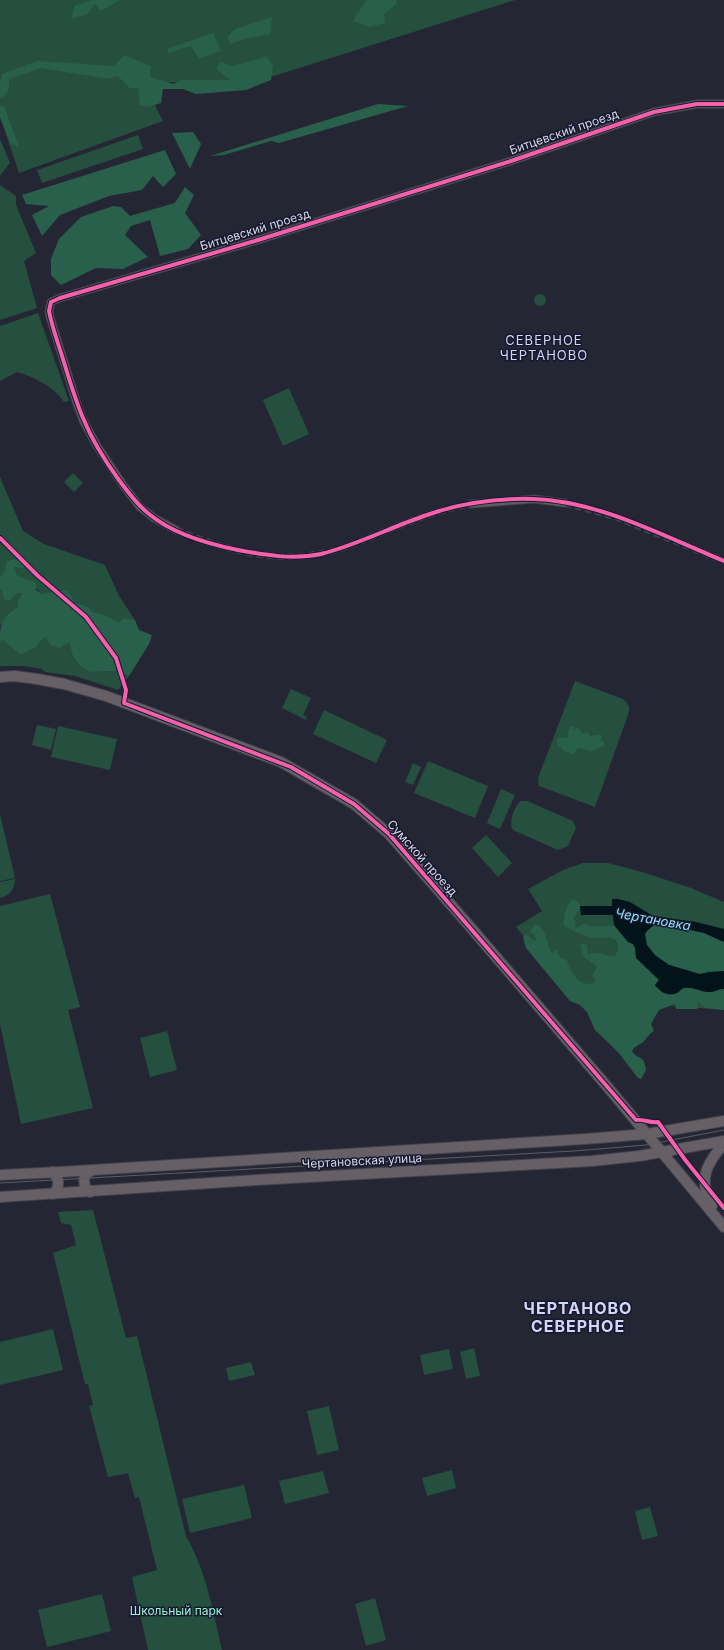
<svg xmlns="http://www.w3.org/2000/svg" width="724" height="1650" viewBox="0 0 724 1650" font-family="Inter,sans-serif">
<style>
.green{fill:#254f3f}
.forest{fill:#29604c}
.water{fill:#03131a}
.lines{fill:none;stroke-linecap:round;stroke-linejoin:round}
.street-tunnel{stroke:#3f414e;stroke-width:7;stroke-dasharray:7 3.5;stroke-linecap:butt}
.street-casing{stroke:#42434f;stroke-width:9}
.secondary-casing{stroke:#42434f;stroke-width:12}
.street{stroke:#625c61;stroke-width:7}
.secondary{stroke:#665f65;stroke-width:10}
.tram{stroke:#5e5c62;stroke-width:1}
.cycleway-casing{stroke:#16182f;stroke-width:6}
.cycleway{stroke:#f560ab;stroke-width:4}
.labels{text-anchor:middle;stroke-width:3;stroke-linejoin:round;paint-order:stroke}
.street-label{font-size:12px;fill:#d5d8e7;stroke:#16182f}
.park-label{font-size:12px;fill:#99f7ce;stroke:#16182f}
.neighbourhood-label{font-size:13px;letter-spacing:1px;fill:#d2d7f7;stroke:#16182f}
.water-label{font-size:13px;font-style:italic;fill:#8ee0f6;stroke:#16182f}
.district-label{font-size:16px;font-weight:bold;letter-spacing:1px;fill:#d2d7f7;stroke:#16182f}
</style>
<rect width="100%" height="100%" fill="#252633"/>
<g class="green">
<polygon points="0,0 515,0 274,76 233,85 142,81 163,121 19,173 0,117"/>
<polygon points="138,135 143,149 42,183 37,170"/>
<polygon points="0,139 10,163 0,176"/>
<polygon points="0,185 16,196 16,205 36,253 24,261 37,308 0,320"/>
<circle cx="540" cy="300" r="6"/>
<path d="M38 313 69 401 64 402C52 385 36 378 17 372L0 381V326Z"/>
<polygon points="289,388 309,434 283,446 263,400"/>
<polygon points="73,473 83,483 74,492 64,482"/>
<polygon points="0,477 23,531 44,544 105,565 119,596 135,620 124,618 119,622 103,614 93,612 87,606 75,603 53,593 42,594 26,579 17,575 15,567 23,567 6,562 4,572 0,577"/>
<polygon points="0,589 22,594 18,600 18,607 8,614 0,626"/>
<polygon points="45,637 69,642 72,654 79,665 90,672 114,671 129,676 118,690 75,676 45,672 42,669 23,666 0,666 0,643 3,639 21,655 35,648"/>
<path d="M575 681 623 699C628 703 630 706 629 712L595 807 539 786 538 778Z"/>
<polygon points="291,689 311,698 303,715 307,717 306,720 282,708"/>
<polygon points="324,710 387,740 376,763 313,734"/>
<polygon points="37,725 56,729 51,750 32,745"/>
<polygon points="58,726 117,739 110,770 51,757"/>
<polygon points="428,761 488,786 475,818 414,793"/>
<polygon points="413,763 421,767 413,785 405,782"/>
<polygon points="501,789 515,795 500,829 487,823"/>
<path d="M521 801H527L573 821 576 828 568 846 558 850 513 830C508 823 514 806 521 801Z"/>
<polygon points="0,814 15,878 0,881"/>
<polygon points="486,835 512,863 498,877 472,848"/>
<polygon points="583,863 608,863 642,872 691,888 724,902 724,1010 662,1005 616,1044 516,927 542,911 528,889 563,870"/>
<path d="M15 879C15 889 10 896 0 898V882Z"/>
<polygon points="50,894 80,1007 68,1010 93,1108 21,1124 0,1024 0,906"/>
<polygon points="167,1031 177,1070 150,1077 140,1038"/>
<path d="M93 1210 126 1338 137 1336 186 1536C206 1571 213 1611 222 1650H148L132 1577 157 1570 139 1497 135 1498 128 1473 108 1477 89 1406 93 1405 88 1384H85L53 1253 76 1245 71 1225 61 1223 58 1212Z"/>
<polygon points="53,1329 63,1370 0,1385 0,1342"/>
<polygon points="474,1348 480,1376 466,1379 460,1352"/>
<polygon points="449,1349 453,1369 424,1375 420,1355"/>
<polygon points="251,1362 255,1375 229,1381 226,1368"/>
<polygon points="329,1406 339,1450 317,1455 307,1411"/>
<polygon points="452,1470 456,1488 427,1496 422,1478"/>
<polygon points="323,1471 329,1493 285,1504 279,1481"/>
<polygon points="244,1485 252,1518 190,1533 182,1499"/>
<polygon points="650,1507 658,1536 642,1540 635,1511"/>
<polygon points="102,1594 111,1631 47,1647 38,1610"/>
<polygon points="375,1598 386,1640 366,1646 355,1604"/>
</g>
<g class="forest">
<polygon points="93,0 120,0 100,11 95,4 87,15 72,18 74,6"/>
<polygon points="366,0 396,0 397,4 384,14 385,23 370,27 353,21"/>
<polygon points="272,17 270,34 249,38 230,44 227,37 235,29"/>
<polygon points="213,33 221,51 199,58 191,46 168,53 167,49"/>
<path d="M124 55 151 66 150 77 174 84 181 80H230L216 69 220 62 232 66 266 57 273 64 271 80 246 90 196 94 183 89H163L161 103 148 107 140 105 138 88H130L118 76 108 79 41 68 9 79C9 88 9 94 0 98V84L2 74 37 61 114 66Z"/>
<polygon points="378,104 408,106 279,143 271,141 224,155 210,156"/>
<polygon points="4,106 19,147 11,144 0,117 0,107"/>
<polygon points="193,132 201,144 190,169 172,133"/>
<polygon points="165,150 176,174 163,187 153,176 142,190 109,196 60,215 42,236 32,215 49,206 26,204 22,195"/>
<polygon points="185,187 194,195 185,213 201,235 188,249 160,256 150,220 131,226 125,235 148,257 123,269 96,268 61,285 51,275 51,259 59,239 81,217 113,206 121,207 130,216 175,203"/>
<path d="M14 559 22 562 24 568 15 567 17 575 36 583V590L42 594 67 590 75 603 87 606 93 612 103 614 119 622 124 618 135 620 139 630 152 635 149 644 129 676 114 671 90 672 79 665 72 654 69 642 60 648 51 645 45 637 35 648 21 655 3 640 0 643C0 625 1 617 18 607V600L22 594 17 593 10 600H4L2 591 0 589V577L4 572 6 562Z"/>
<polygon points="570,726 573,727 573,729 578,728 582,733 588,732 592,738 594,735 602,735 601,741 604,742 605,745 593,751 578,748 573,754 564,751 558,745 557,738 568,738 568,732"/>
<path d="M574 899 580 905V909L573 918 576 923 575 925 576 928 585 923 589 926H614L628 942 633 944 635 948 636 958 638 961 644 965 659 980 655 985 663 993H677L684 988H696L702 992H712L724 989V1010L706 1008 698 1002V1006L697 1009H676L675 1004 659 1010 651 1024 654 1031C649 1034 648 1036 645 1040 641 1045 635 1045 632 1051 638 1061 644 1053 646 1070L641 1079 637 1077 618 1052 595 1030 587 1012 580 1005 570 1001 526 948 523 937 526 934 534 941 536 940 534 934 530 932 531 929 535 924 538 925C548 933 546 942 551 953H554V950L557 951 560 957 567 960C569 973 584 991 596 981L592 976 597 966 584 957 580 946 583 943 587 945 588 955C597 950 605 956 615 956 619 950 619 945 615 939 609 937 602 938 595 938 585 937 574 931 564 926 563 917 565 904 574 899Z"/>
<path d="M663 924 704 933 724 942V971C719 972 697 975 694 973 689 972 693 972 688 970 678 967 668 966 659 959 643 947 636 926 663 924Z"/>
</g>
<path class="water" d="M612 899H618L630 902 653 916 696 922 724 929V942L704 933 664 924 654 925 647 931 645 934 647 945 655 955 669 965 700 974 709 972 724 971V989C719 989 716 991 712 992 702 993 694 986 684 988 681 989 679 992 677 993 668 997 660 992 655 985L659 980 636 958 635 948 633 944 628 942 614 925 613 915H581L580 906H612Z"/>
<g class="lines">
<g class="street-tunnel">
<polyline points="565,503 616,517 724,561"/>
<path d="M176 530C220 548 271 563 318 554 337 551 355 543 373 536 405 523 436 510 471 504"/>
</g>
<defs>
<g id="street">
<polyline points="471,504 534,499 565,503"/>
<polyline points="176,530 154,518 140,507 123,485 97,446 83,420 77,404 50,317 49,311 51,302 60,298 258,240 511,161 654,112 697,104 724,104"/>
</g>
<g id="secondary">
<polyline points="0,677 15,676 37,679 64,684 106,696 281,762 354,804 389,834 466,922 611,1091 724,1227"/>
<path d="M52 1172C60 1178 60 1188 53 1194"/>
<polyline points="0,1175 60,1172 585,1139 647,1134 724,1121"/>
<path d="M90 1192 85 1187C83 1178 84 1174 93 1170"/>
<polyline points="0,1197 256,1180 592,1161 639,1156 724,1141"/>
<path d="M712 1206C697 1179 707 1164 724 1143"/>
</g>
</defs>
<use href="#street" class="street-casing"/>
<use href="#secondary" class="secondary-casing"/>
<use href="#street" class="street"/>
<use href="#secondary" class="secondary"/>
<polyline class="tram" points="0,1183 574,1151 646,1145 724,1130"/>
<defs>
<g id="cycleway">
<path d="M724 104H697L654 112 511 161 258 240 60 298 51 302 49 311C52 327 58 343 63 359 69 379 75 399 83 418 92 440 105 461 119 480 128 492 137 505 149 514 173 534 208 544 238 550 265 555 293 560 321 554 357 545 391 527 427 515 460 503 499 498 534 499 599 501 665 537 724 561"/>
<path d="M0 538 37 575 86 617 116 658 126 690 124 703 291 767 354 804 389 834 636 1120C644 1119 649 1123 658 1122L686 1161 724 1208"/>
</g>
</defs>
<use href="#cycleway" class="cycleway-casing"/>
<use href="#cycleway" class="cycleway"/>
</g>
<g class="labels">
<g class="street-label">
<text transform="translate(564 132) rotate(-19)" y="4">Битцевский проезд</text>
<text transform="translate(255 230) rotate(-17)" y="4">Битцевский проезд</text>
<text transform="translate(422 858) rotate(48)" y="4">Сумской проезд</text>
<text transform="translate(362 1161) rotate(-3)" y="4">Чертановская улица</text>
</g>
<g class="park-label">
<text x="176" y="1615">Школьный парк</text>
</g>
<g class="neighbourhood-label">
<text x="544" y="345">СЕВЕРНОЕ<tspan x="544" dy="15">ЧЕРТАНОВО</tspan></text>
</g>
<g class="water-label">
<text transform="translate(653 919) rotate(10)" y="5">Чертановка</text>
</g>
<g class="district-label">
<text x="578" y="1314">ЧЕРТАНОВО<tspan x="578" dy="18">СЕВЕРНОЕ</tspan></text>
</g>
</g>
</svg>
